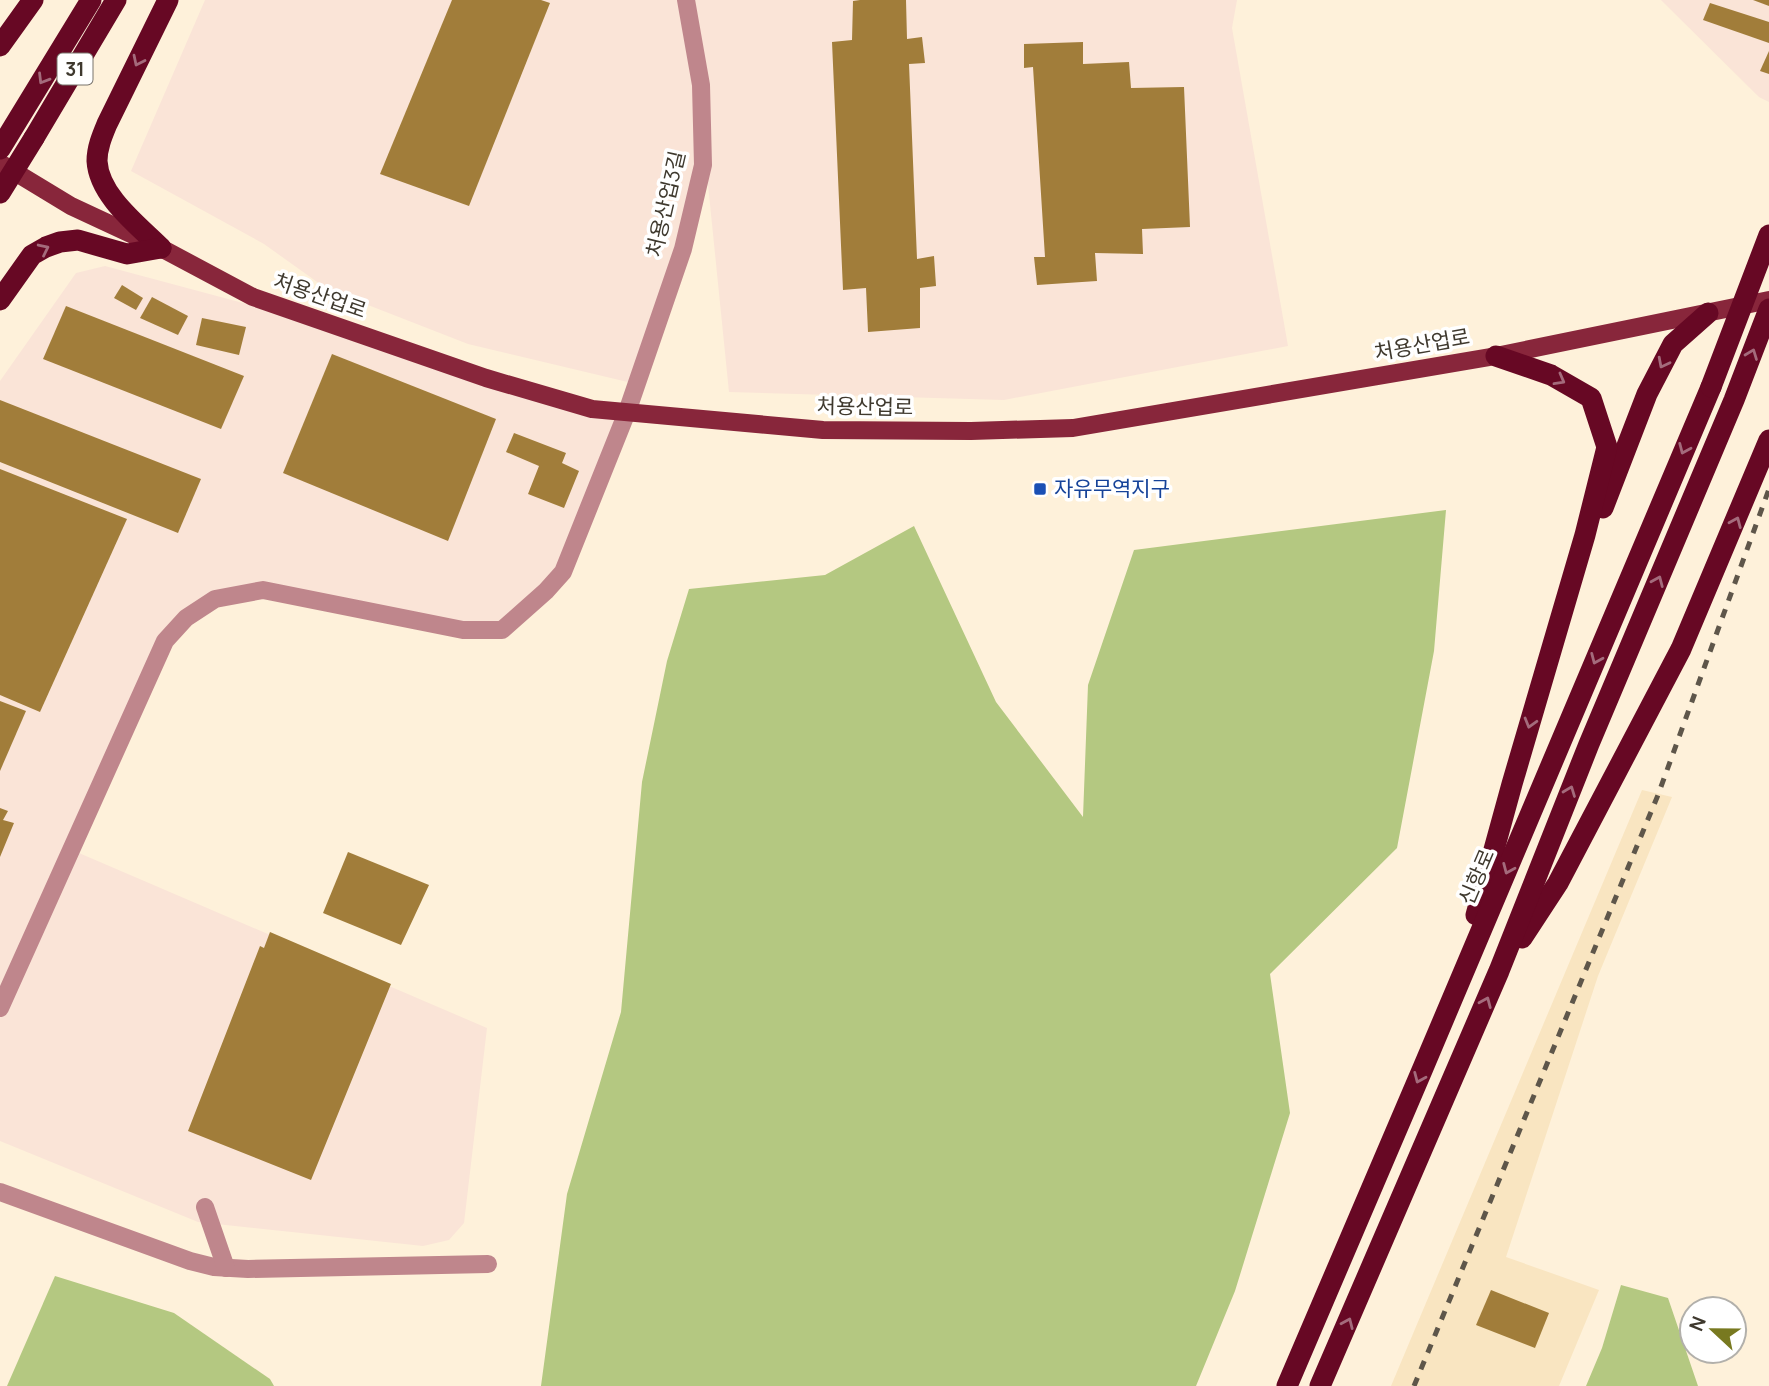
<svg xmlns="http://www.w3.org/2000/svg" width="1769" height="1386" viewBox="0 0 1769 1386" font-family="Manrope,'Noto Sans KR',sans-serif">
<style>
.built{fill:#f9e5c1}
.industrial{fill:#fae4d7}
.forest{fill:#b4c881}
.building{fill:#a17d3a}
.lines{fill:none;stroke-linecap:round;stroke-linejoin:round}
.minor{stroke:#bf868c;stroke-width:18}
.major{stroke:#88263b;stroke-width:18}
.highway{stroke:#670824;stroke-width:21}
.rail{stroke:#5e564a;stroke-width:5;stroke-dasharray:9 9;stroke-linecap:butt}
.highway-bridge{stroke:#670824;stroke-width:21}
.oneway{stroke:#a46b7c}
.transit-dot{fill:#1a4fb4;stroke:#fff;stroke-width:2.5}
.labels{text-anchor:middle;stroke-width:7;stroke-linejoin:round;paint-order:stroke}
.shield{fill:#fff;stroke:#79746d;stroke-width:2}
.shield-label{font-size:19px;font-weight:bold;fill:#3f392e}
.street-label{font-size:21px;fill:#3f392e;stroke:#fff}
.transit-label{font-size:21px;fill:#164399;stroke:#fff;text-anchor:start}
</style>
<rect width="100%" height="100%" fill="#fef1da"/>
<polygon class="built" points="1642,790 1672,797 1598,976 1506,1257 1599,1290 1559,1386 1391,1386"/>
<g class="industrial">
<polygon points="205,0 1237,0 1232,28 1288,346 1004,400 729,392 703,135 703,165 636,384 468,344 327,289 264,244 131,171"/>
<polygon points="1661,0 1769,0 1769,102 1759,97"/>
<polygon points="105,266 366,336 627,412 563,572 502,630 263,590 186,618 72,850 487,1028 464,1223 449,1240 423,1246 198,1222 0,1141 0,381 76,273"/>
</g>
<g class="forest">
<polygon points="1446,510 1434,651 1397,848 1270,974 1290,1113 1235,1291 1196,1386 541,1386 567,1194 621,1012 642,782 667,661 689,589 825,575 914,526 996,702 1083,817 1088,685 1134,550"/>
<polygon points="55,1276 174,1313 270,1379 274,1386 7,1386"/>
<polygon points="1621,1285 1668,1298 1698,1386 1586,1386 1602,1348"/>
</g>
<g class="building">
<polygon points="452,0 541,0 550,3 469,206 380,174"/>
<polygon points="860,0 906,0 907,39 922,37 925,63 909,64 917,259 934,256 936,286 920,288 920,328 868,332 866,288 843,290 832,42 852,40 853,1"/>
<polygon points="1754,0 1769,0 1769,6 1753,0"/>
<polygon points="1710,3 1769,22 1769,43 1703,20"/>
<polygon points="1083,42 1083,64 1129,62 1131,88 1184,87 1190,227 1142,229 1143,254 1095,253 1097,281 1037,285 1034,257 1045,257 1033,67 1024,68 1024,44"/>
<polygon points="1769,51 1769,74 1760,71"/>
<polygon points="122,285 143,298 136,310 114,298"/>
<polygon points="152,297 188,316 178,335 140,318"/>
<polygon points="66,306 244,376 221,429 43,359"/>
<polygon points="202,318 246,327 239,355 196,345"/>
<polygon points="332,354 496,419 448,541 283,473"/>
<polygon points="0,400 201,479 178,533 0,462"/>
<polygon points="514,433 566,453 562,463 579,471 564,508 528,494 539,466 506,452"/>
<polygon points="0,469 127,519 40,712 0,695"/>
<polygon points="0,701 26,711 0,771"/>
<polygon points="0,808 8,811 3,820 14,823 0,857"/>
<polygon points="348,852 429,885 401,945 323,913"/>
<polygon points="270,932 391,984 311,1180 188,1131 260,946 264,948"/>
<polygon points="1491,1290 1549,1313 1535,1348 1476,1325"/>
</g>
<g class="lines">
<g class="minor">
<polyline points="0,1008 165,641 186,618 215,599 263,590 463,630 502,630 546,591 563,572 627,412 683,249 703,165 701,85 686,0"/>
<polyline points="0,1192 190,1261 214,1267 248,1269 488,1264"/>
<polyline points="205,1207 226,1268"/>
</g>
<polyline class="major" points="0,163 71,206 161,248 253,297 486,378 592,409 823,430 971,431 1073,428 1496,356 1769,300"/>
<g class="highway">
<polyline points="0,46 33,0"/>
<polyline points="34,138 116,0"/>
<polyline points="0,149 91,0"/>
<path d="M161 248C138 225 99 196 97 161 97 148 102 136 107 124L168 0"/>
<polyline points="0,300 32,255 46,247 60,242 78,240 127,254 161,248"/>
<polyline points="1603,508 1647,394 1673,344 1708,313"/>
<polyline points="1476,915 1512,784 1585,535 1607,447 1591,398 1551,375 1496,356"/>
<polyline points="1522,938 1558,883 1681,649 1769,440"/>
<polyline points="1287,1386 1423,1068 1711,387"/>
<polyline points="1320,1386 1499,971 1589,744 1734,400 1769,309"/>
</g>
<polyline class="rail" points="1414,1386 1658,795 1769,489"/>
<g class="highway-bridge">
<polyline points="0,193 34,138"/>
<polyline points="1711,387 1769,235"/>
</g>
</g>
<defs><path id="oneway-chevron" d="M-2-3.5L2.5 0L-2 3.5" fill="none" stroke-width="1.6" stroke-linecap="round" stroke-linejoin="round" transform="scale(1.75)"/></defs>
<g class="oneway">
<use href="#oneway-chevron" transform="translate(138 61) rotate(116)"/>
<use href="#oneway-chevron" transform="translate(43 79) rotate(121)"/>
<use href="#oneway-chevron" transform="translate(44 249) rotate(-26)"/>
<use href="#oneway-chevron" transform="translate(1752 354) rotate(-69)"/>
<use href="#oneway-chevron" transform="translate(1663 363) rotate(117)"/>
<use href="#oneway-chevron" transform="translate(1560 380) rotate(29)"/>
<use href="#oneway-chevron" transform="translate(1684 449) rotate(113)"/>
<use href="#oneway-chevron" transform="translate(1736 522) rotate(-67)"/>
<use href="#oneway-chevron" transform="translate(1658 581) rotate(-67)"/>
<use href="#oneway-chevron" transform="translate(1596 659) rotate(113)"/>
<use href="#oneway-chevron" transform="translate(1530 723) rotate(106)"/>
<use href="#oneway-chevron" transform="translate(1570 791) rotate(-69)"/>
<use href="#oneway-chevron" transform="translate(1508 869) rotate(113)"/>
<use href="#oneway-chevron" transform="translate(1486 1002) rotate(-67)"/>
<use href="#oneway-chevron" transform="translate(1419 1078) rotate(113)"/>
<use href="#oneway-chevron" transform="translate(1348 1323) rotate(-66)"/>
</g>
<rect class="transit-dot" x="1033" y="482" width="14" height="14" rx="3.5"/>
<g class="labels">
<rect class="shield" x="57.5" y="53.5" width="35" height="31" rx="5"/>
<g class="shield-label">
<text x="75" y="76">31</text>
</g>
<g class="street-label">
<text transform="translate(666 204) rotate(-77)" y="7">처용산업3길</text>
<text transform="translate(320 296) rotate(19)" y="7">처용산업로</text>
<text transform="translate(1422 345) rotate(-10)" y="7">처용산업로</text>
<text transform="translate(865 407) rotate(1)" y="7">처용산업로</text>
<text transform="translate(1477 877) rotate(-67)" y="7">신항로</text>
</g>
<g class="transit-label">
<text x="1054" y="496">자유무역지구</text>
</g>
</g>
<g transform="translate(1713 1330) rotate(292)"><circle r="33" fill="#ffffff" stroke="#b2b0ab" stroke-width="2"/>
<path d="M0-5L12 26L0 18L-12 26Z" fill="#787920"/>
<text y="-10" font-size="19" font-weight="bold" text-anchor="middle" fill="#3f392e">N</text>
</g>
</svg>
